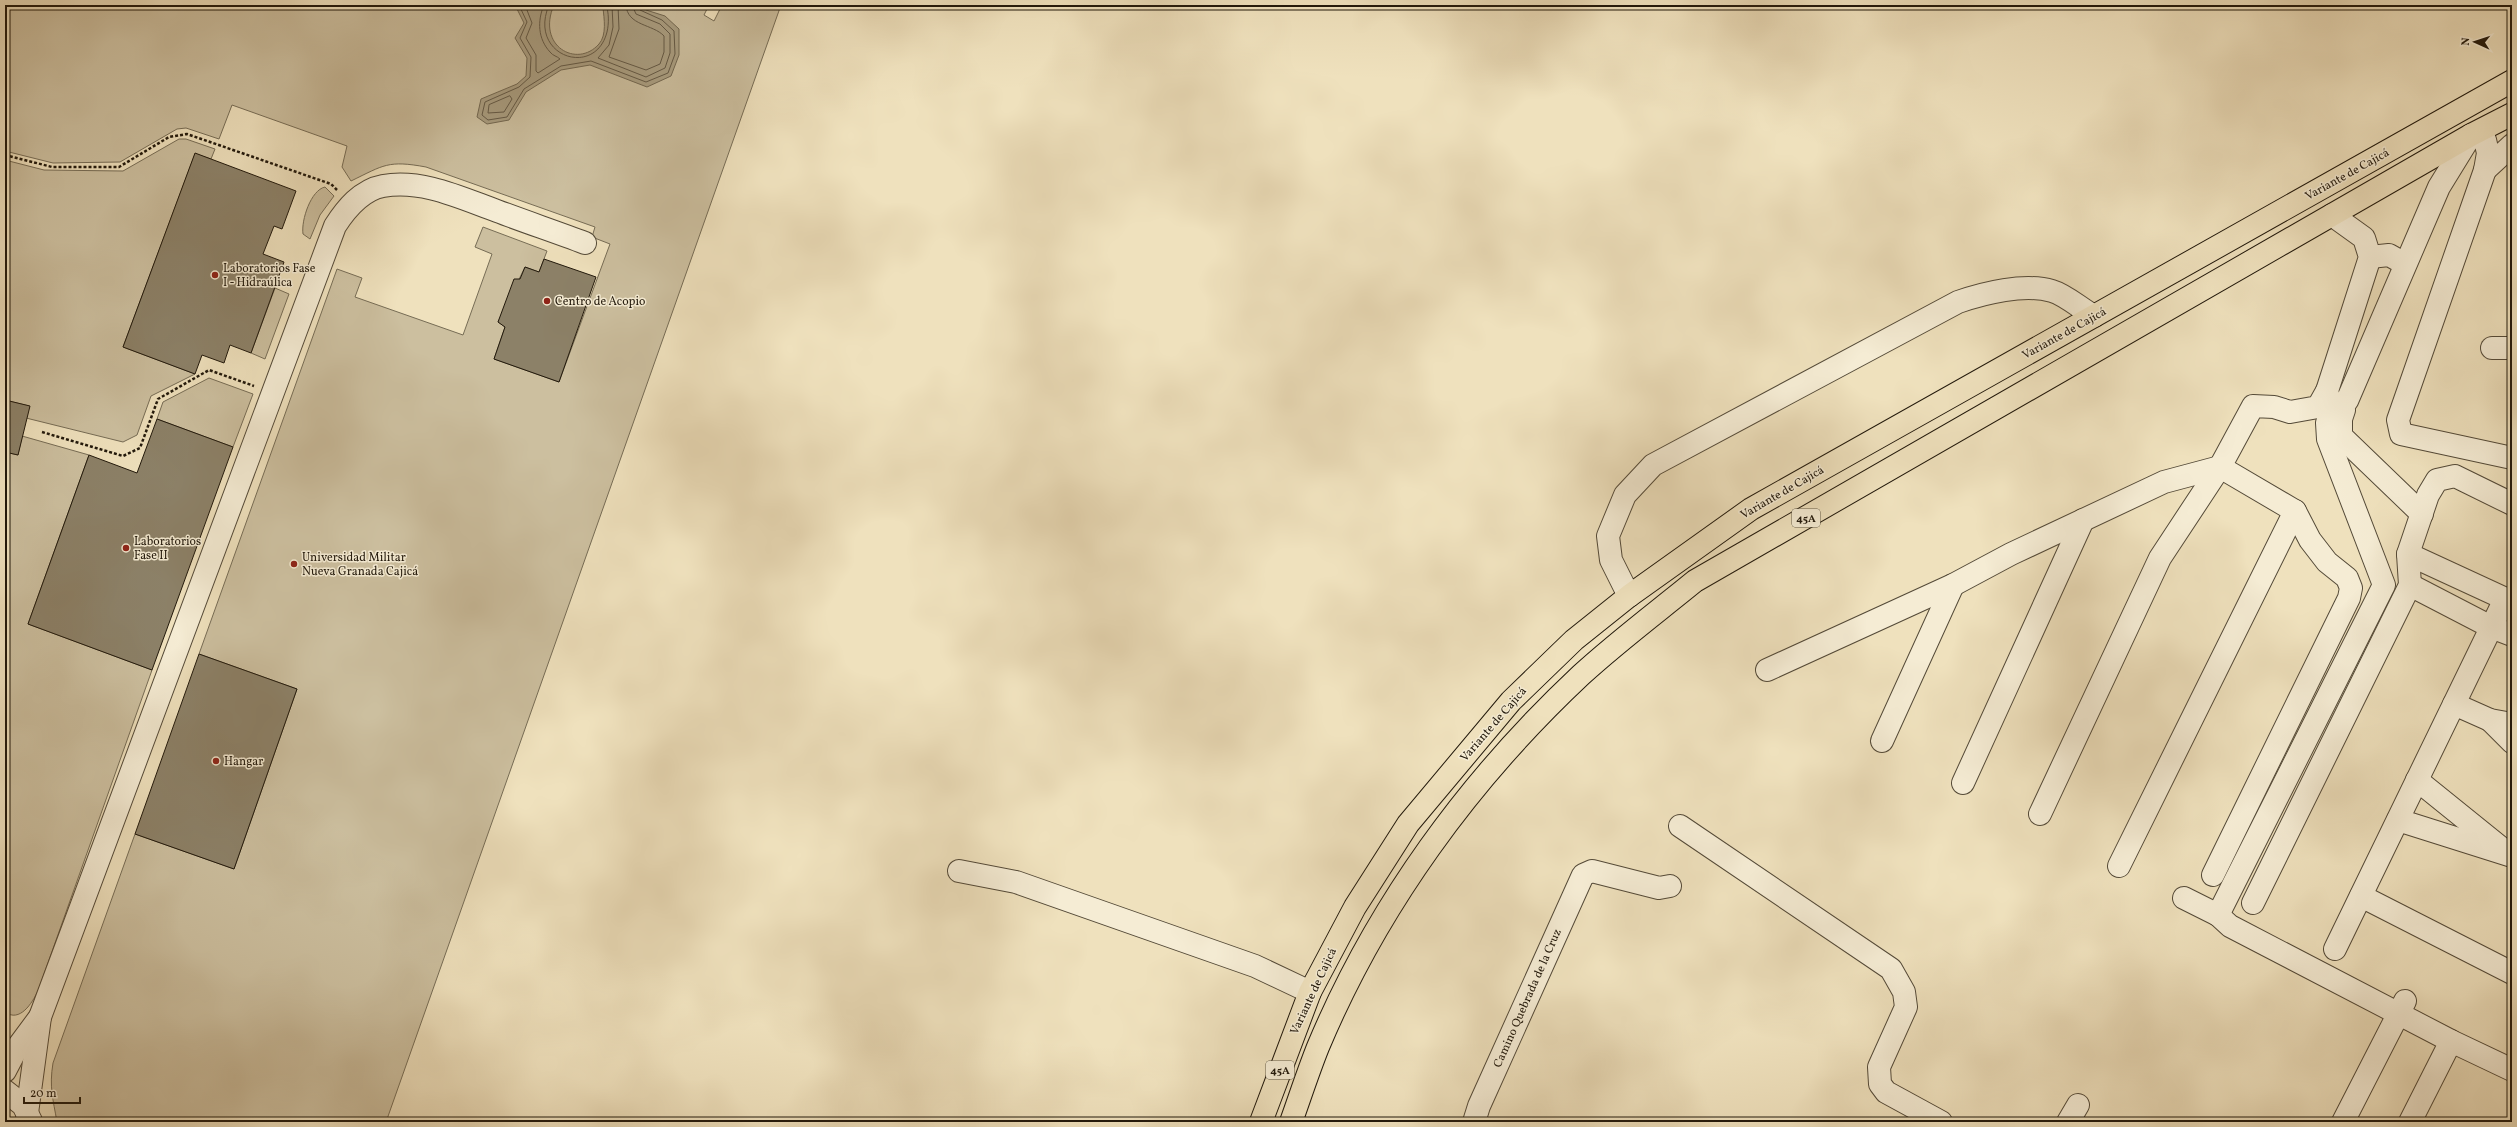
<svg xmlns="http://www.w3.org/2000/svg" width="2517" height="1127" viewBox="0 0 2517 1127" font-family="Vollkorn,serif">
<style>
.green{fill:#ccbf9f;stroke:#766c55}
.water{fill:#a99d80;stroke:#736851}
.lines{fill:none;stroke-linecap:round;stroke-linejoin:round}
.shore{stroke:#655a46;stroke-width:1}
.building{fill:#8c8168;stroke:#21180b}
.minor-casing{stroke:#544a38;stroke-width:24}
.highway-casing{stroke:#21180b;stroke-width:24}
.path{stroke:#21180b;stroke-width:2.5;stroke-dasharray:3 2;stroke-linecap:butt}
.minor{stroke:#f5ecd4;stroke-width:22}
.highway{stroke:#efe1bd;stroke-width:22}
.poi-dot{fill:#8f2418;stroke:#f5ecd4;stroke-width:1.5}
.labels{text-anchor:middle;stroke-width:3;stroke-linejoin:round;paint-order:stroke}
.shield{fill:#f5ecd4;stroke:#615847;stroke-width:1}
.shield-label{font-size:11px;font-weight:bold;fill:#21180b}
.street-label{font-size:12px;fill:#21180b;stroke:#f5ecd4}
.poi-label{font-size:12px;fill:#21180b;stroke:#f5ecd4;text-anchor:start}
</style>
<rect width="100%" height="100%" fill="#efe1bd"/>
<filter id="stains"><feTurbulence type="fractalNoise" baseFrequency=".005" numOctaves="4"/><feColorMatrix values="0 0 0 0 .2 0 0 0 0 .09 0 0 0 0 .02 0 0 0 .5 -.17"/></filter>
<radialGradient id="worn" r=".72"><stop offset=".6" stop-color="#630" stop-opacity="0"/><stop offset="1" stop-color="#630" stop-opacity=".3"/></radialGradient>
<g class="green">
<path d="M5 5H709L704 15 714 21 722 5H781L386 1122H57C53 1099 49 1087 53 1063L135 834 234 869 297 689 199 654 337 269 362 278 355 297 463 335 492 254 475 247 483 227 547 251 539 272 525 267 498 322 505 327 494 359 559 382 610 244 592 237 595 227 426 167C388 160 384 165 351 181L342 167 347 146 232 105 219 139 186 128 177 129 120 162 53 163 5 151Z"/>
<polygon points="179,139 186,139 215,149 211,159 195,154 123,347 195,374 151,396 137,435 123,442 26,418 29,406 5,400 5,277 8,267 5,266 5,160 44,170 123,171"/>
<path d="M325 187 334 196 320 215 310 239 303 234C301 220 311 190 325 187Z"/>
<polygon points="275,288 289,294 265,359 251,353"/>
<polygon points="209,378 253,394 233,447 157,419 163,402"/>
<path d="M22 436 89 455 28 624 152 670 38 991C32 1003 20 1023 5 1012V452L18 455Z"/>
</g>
<path class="water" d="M515 5H554C536 46 577 69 599 44 607 35 604 18 603 8L600 5H639L646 10 665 16 679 29V55L671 76 647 87 590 65 561 70 526 92 509 120 487 124 477 117 481 99 517 84 526 76 527 58 515 38 524 23Z"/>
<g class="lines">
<g class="shore">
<polyline points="519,5 527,22 520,38 531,57 530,77 519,87 485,102 482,115 488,120 507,117 524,89 561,66 591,61 646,82 668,73 675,54 674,31 662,20 640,10 637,5"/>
<path d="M525 5 532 23 526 38 536 55V71L538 73 560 59C557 56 553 56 550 52 538 39 537 21 544 5"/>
<path d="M549 5C527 56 595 79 607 32 609 24 609 12 606 5"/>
<polyline points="612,5 613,27 609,45 598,58 646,77 665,68 670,53 670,34 660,24 636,14 632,5"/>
<path d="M618 5 619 29 609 57 646 70 660 64 664 52V36C653 24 627 26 626 5"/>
<polygon points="510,96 512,99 504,112 488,113 489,105"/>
</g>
</g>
<g class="building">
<polygon points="195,153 296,191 282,229 274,226 263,254 284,262 251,353 230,345 224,363 202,355 195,374 123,347"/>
<polygon points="544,259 596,277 559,382 494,359 505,327 498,322 514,279 520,279 525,267 539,272"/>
<polygon points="5,400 30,406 18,455 5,452"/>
<polygon points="157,419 233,447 152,670 28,624 89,455 137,473"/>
<polygon points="199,654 297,689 234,869 135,834"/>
</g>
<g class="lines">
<defs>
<g id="minor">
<polyline points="2485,170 2398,420 2401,434 2512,458"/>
<polyline points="2370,257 2389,255 2405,264"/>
<polyline points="2492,348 2512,348"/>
<polyline points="2332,408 2347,401 2439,187 2471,135 2485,140 2488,153 2485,170 2512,145"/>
<polyline points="2344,410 2341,419 2341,436 2422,514"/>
<polyline points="2408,554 2512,602"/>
<polyline points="2410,585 2491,627 2512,635"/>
<path d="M1629 596 1611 560 1608 536 1625 495 1653 465 1958 302C1984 293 2024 283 2052 291 2066 295 2081 309 2094 316"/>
<polyline points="1767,670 1953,585 2011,554 2164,482 2220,467"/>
<polyline points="2454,704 2490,720 2512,724"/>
<polyline points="2490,720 2512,742"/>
<polyline points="1882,741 1953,585"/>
<polyline points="2417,780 2500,847"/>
<polyline points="1963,783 2083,520"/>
<polyline points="2040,814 2160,558 2220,467"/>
<polyline points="2398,820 2512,856"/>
<polyline points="1680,826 1891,969 1904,992 1906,1007 1879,1067 1880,1084 1886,1092 1941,1122"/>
<polyline points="2119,866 2295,511 2220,467 2253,406 2274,407 2290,412 2318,407 2327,391"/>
<polyline points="959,871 1016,882 1255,966 1310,992"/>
<polyline points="2213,875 2349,598 2351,588 2347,578 2327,562 2310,540 2295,511"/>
<polyline points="2361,896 2512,973"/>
<polyline points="2184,898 2218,915 2230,926 2451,1041 2512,1070"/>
<polyline points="2253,903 2410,585 2408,554 2428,495 2437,480 2455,476 2512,504"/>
<polyline points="2218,915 2384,585 2328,439 2327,423 2332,408 2327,391 2370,257 2364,238 2332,215"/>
<polyline points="2335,949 2505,599"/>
<polyline points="5,1071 17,1048 40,1017"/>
<polyline points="5,1091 23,1105 31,1121"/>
<path d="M27 1113 40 1017 335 226C346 209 361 190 383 186 422 179 461 198 497 211 526 222 556 232 585 243"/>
<polyline points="1474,1122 1479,1106 1583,875 1592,871 1659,888 1670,886"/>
<polyline points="2068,1122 2078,1105"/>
<polyline points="2343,1122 2405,1001"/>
<polyline points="2410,1122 2451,1041"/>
</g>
<g id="highway">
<polyline points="1261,1122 1310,992 1355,907 1408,824 1511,701 1574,640 1629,596 1751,509 2512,81"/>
<path d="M1291 1122C1300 1097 1308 1072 1318 1047 1377 906 1469 780 1581 675 1617 642 1657 612 1695 581L2471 135 2512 114"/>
</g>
</defs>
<use href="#minor" class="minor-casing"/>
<use href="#highway" class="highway-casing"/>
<g class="path">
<polyline points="5,155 52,167 119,167 169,137 187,134 331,184 337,190"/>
<polyline points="42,432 123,456 140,448 158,399 209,370 254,386"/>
</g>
<use href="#minor" class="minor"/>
<use href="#highway" class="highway"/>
</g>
<g class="poi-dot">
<circle cx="215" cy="275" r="4"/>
<circle cx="547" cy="301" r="4"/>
<circle cx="126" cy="548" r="4"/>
<circle cx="294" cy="564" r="4"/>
<circle cx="216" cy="761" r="4"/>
</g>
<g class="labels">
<g class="shield">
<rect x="1792" y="509" width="28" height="18" rx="3"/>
<rect x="1266" y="1061" width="28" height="18" rx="3"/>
</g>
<g class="shield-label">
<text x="1806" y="522">45A</text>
<text x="1280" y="1074">45A</text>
</g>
<g class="street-label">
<text transform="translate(2347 174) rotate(-29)" y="4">Variante de Cajicá</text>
<text transform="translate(2064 333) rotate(-29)" y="4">Variante de Cajicá</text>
<text transform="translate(1782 492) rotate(-30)" y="4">Variante de Cajicá</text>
<text transform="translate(1493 724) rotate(-49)" y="4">Variante de Cajicá</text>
<text transform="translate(1313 991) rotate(-65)" y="4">Variante de Cajicá</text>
<text transform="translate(1527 998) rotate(-66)" y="4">Camino Quebrada de la Cruz</text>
</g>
<g class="poi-label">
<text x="223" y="272">Laboratorios Fase<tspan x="223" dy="14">I - Hidraúlica</tspan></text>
<text x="555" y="305">Centro de Acopio</text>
<text x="134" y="545">Laboratorios<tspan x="134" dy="14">Fase II</tspan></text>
<text x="302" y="561">Universidad Militar<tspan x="302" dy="14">Nueva Granada Cajicá</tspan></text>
<text x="224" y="765">Hangar</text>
</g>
</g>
<rect width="2517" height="1127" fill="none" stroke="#efe1bd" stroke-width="20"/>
<rect x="6" y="6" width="2505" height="1115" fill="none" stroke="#21180b" stroke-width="2"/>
<rect x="10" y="10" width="2497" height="1107" fill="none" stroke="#21180b"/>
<g transform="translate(2475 42) rotate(273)" stroke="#f5ecd4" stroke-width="3" paint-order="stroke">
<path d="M0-3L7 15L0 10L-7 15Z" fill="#21180b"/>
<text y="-6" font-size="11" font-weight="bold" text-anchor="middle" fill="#21180b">N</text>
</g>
<path d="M24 1097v6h56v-6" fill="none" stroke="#21180b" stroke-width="2"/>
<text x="30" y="1097" font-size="12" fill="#21180b" stroke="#f5ecd4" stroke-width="3" paint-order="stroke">20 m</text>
<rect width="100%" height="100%" filter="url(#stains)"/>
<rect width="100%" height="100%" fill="url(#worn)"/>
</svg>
